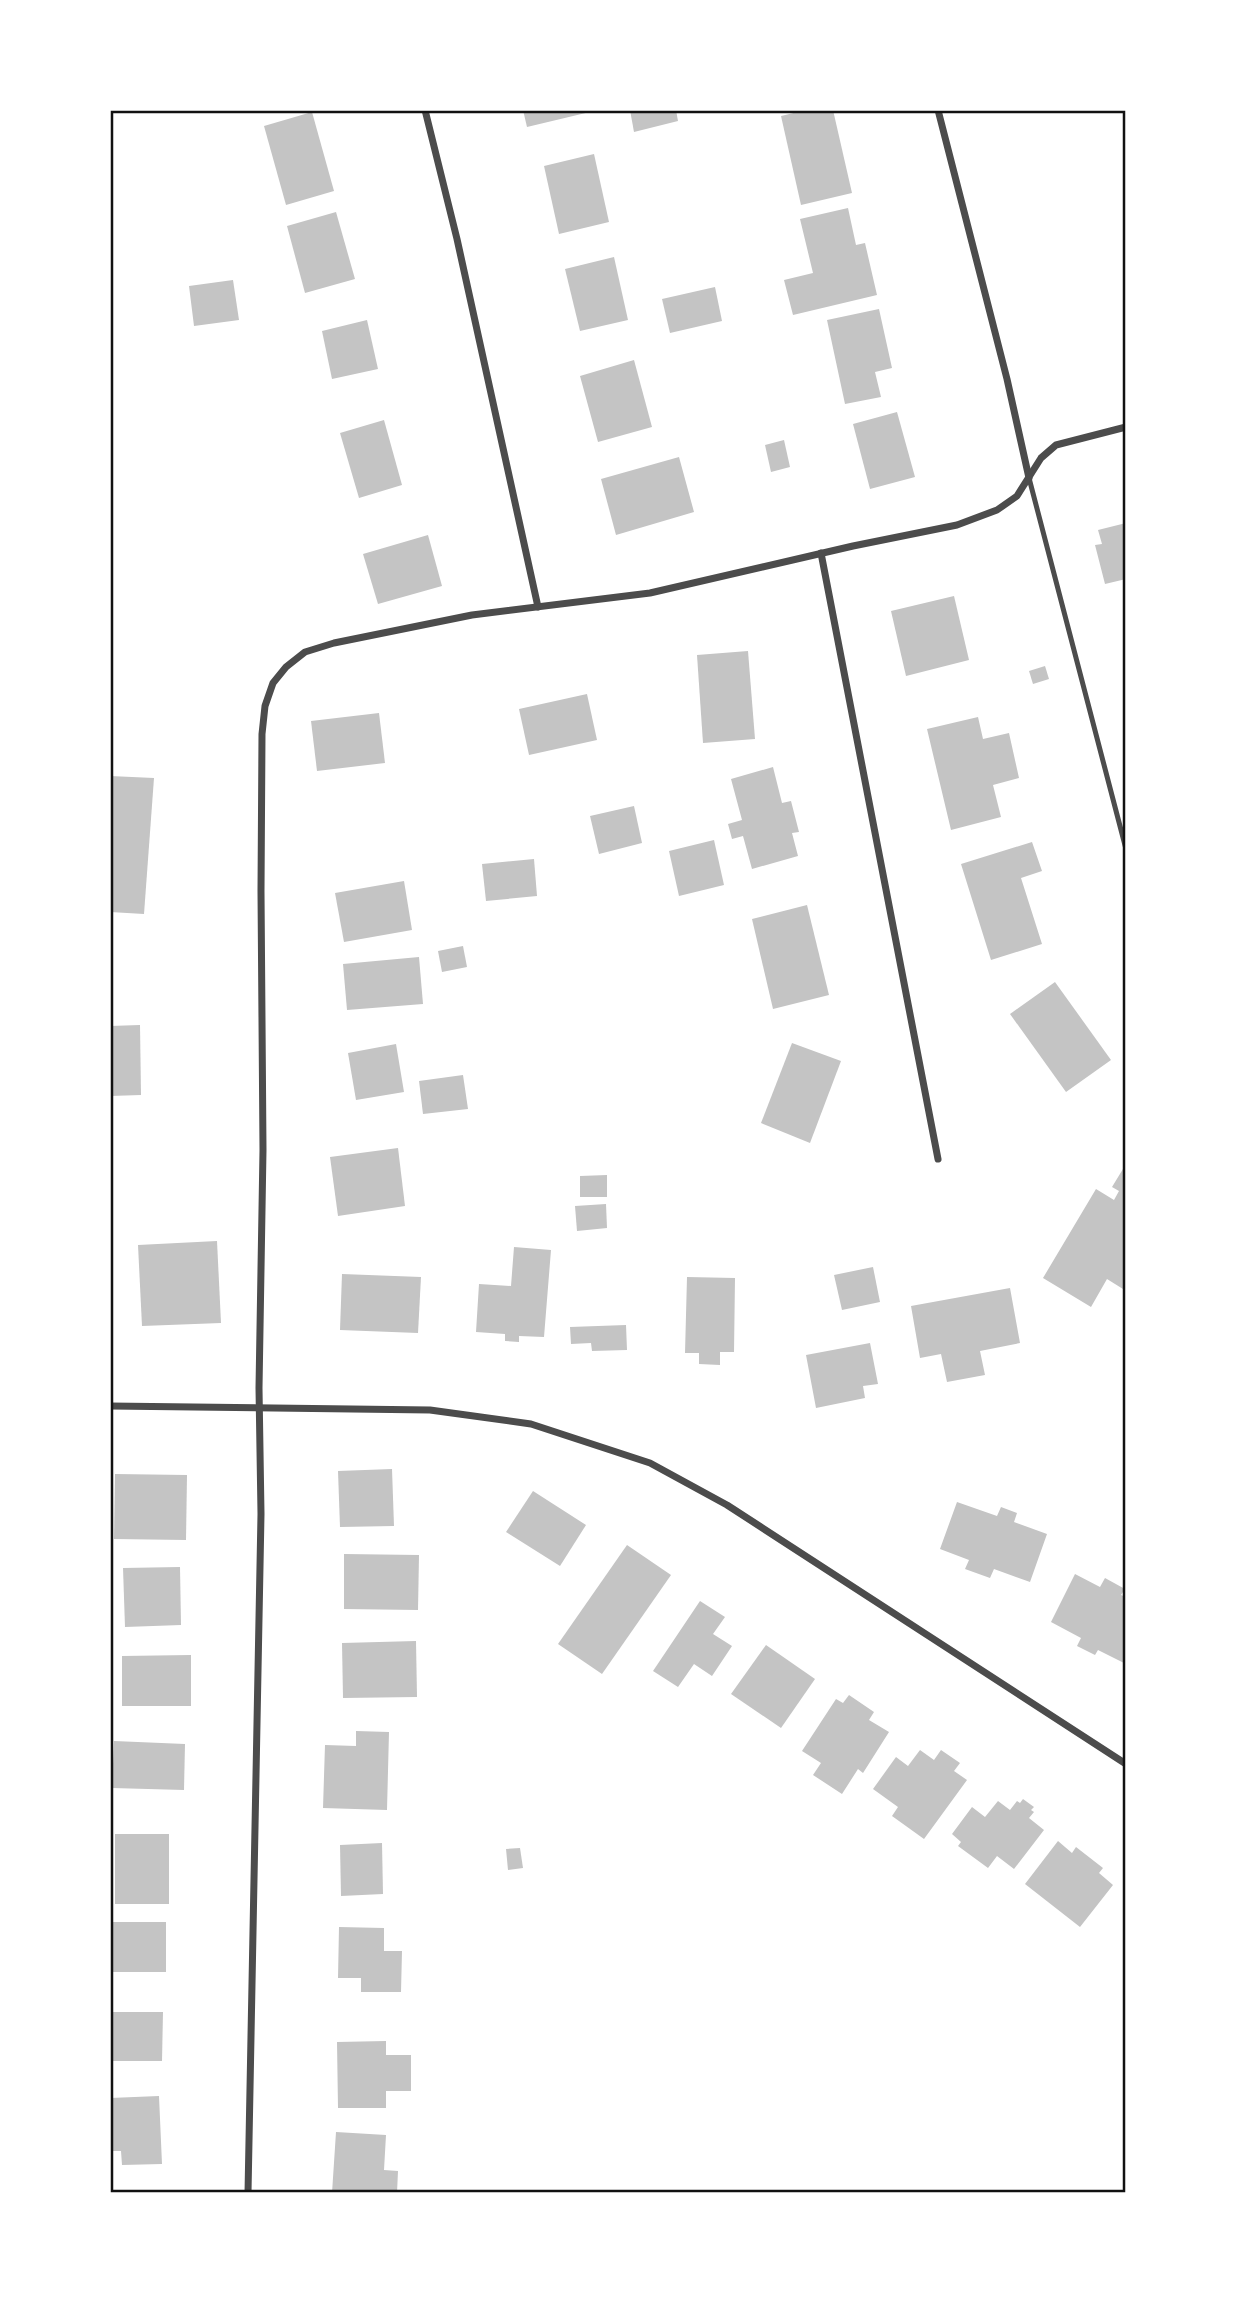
<svg xmlns="http://www.w3.org/2000/svg" width="1236" height="2303" viewBox="0 0 1236 2303" font-family="Manrope,sans-serif">
<style>
.building{fill:#c4c4c4}
.lines{fill:none;stroke-linecap:round;stroke-linejoin:round}
.service{stroke:#4c4c4c;stroke-width:5}
.minor{stroke:#4c4c4c;stroke-width:7}
.neatline{fill:none;stroke:#111;stroke-width:2.5}
</style>
<rect width="100%" height="100%" fill="#fff"/>
<g class="building">
<polygon points="523,110 594,110 594,111 527,127"/>
<polygon points="630,110 676,110 678,121 634,132"/>
<polygon points="806,110 833,110 852,193 801,205 781,116"/>
<polygon points="312,112 334,191 286,205 264,126"/>
<polygon points="594,154 609,222 559,234 544,166"/>
<polygon points="848,208 856,245 865,243 877,295 793,315 784,280 813,273 800,219"/>
<polygon points="336,212 355,279 305,293 287,226"/>
<polygon points="614,257 628,320 580,331 565,269"/>
<polygon points="233,280 239,320 194,326 189,286"/>
<polygon points="715,287 722,321 670,333 662,299"/>
<polygon points="879,309 892,368 875,372 881,397 845,404 827,320"/>
<polygon points="367,320 378,369 332,379 322,331"/>
<polygon points="634,360 652,427 598,442 580,376"/>
<polygon points="897,412 915,477 870,489 853,424"/>
<polygon points="384,420 402,485 359,498 340,433"/>
<polygon points="784,440 790,467 771,472 765,445"/>
<polygon points="679,457 694,512 616,535 601,479"/>
<polygon points="1126,523 1126,579 1105,584 1095,545 1102,544 1098,530"/>
<polygon points="428,535 442,586 378,604 363,554"/>
<polygon points="954,596 969,660 906,676 891,611"/>
<polygon points="748,651 755,739 703,743 697,655"/>
<polygon points="1045,666 1049,679 1033,684 1029,671"/>
<polygon points="587,694 597,740 529,755 519,709"/>
<polygon points="379,713 385,763 317,771 311,721"/>
<polygon points="978,717 983,739 1009,733 1019,778 993,785 1001,817 951,830 927,729"/>
<polygon points="773,767 782,803 791,801 799,832 792,833 798,856 752,869 743,836 732,839 728,824 742,820 731,779"/>
<polygon points="110,776 154,778 144,914 110,912"/>
<polygon points="634,806 642,843 599,854 590,816"/>
<polygon points="714,840 724,885 679,896 669,851"/>
<polygon points="1032,842 1042,871 1021,878 1042,944 991,960 961,864"/>
<polygon points="534,859 537,896 486,901 482,864"/>
<polygon points="404,881 412,930 344,942 335,893"/>
<polygon points="807,905 829,995 773,1009 752,919"/>
<polygon points="463,946 467,967 442,972 438,951"/>
<polygon points="419,957 423,1004 347,1010 343,964"/>
<polygon points="1055,982 1111,1060 1066,1092 1010,1014"/>
<polygon points="140,1025 141,1095 110,1096 110,1026"/>
<polygon points="792,1043 841,1061 810,1143 761,1123"/>
<polygon points="396,1044 404,1092 356,1100 348,1053"/>
<polygon points="463,1075 468,1109 423,1114 419,1081"/>
<polygon points="398,1148 405,1206 338,1216 330,1157"/>
<polygon points="1126,1164 1126,1284 1123,1289 1107,1279 1091,1307 1043,1278 1096,1189 1114,1200 1119,1191 1112,1187"/>
<polygon points="607,1175 607,1197 580,1197 580,1176"/>
<polygon points="606,1204 607,1228 577,1231 575,1206"/>
<polygon points="217,1241 221,1323 142,1326 138,1245"/>
<polygon points="514,1247 551,1250 544,1337 519,1336 519,1342 505,1341 505,1334 476,1332 479,1284 511,1286"/>
<polygon points="873,1267 880,1302 842,1310 834,1275"/>
<polygon points="342,1274 421,1277 418,1333 340,1330"/>
<polygon points="687,1277 735,1278 734,1352 720,1352 720,1365 699,1364 699,1353 685,1353"/>
<polygon points="1010,1288 1020,1343 980,1351 985,1375 947,1382 941,1354 920,1358 911,1306"/>
<polygon points="626,1325 627,1350 592,1351 591,1343 571,1344 570,1327"/>
<polygon points="870,1343 878,1384 863,1386 865,1398 816,1408 806,1355"/>
<polygon points="392,1469 394,1526 340,1527 338,1471"/>
<polygon points="115,1474 187,1475 186,1540 114,1539"/>
<polygon points="533,1491 586,1525 560,1566 506,1532"/>
<polygon points="957,1502 997,1516 1001,1507 1017,1513 1014,1522 1047,1534 1030,1582 994,1569 990,1578 965,1569 969,1560 940,1549"/>
<polygon points="627,1545 671,1575 602,1674 558,1644"/>
<polygon points="344,1554 419,1555 418,1610 344,1609"/>
<polygon points="180,1567 181,1625 125,1627 123,1568"/>
<polygon points="1075,1574 1100,1587 1105,1578 1125,1589 1121,1595 1126,1597 1126,1664 1098,1650 1095,1655 1077,1646 1081,1638 1051,1622"/>
<polygon points="700,1601 725,1617 713,1634 732,1646 712,1676 694,1664 678,1687 653,1671"/>
<polygon points="416,1641 417,1697 343,1698 342,1643"/>
<polygon points="766,1645 815,1679 781,1728 731,1694"/>
<polygon points="191,1655 191,1706 122,1706 122,1656"/>
<polygon points="849,1695 874,1712 869,1720 889,1732 863,1773 858,1769 842,1794 813,1775 821,1763 802,1751 836,1699 843,1703"/>
<polygon points="356,1731 389,1732 387,1810 323,1808 325,1745 356,1746"/>
<polygon points="114,1741 185,1744 184,1790 112,1788"/>
<polygon points="920,1750 934,1760 941,1750 960,1763 954,1771 967,1780 924,1839 892,1816 898,1807 873,1789 896,1757 908,1766"/>
<polygon points="1023,1799 1034,1807 1031,1810 1034,1812 1029,1818 1044,1830 1014,1869 997,1856 988,1868 958,1846 961,1842 952,1834 972,1807 985,1817 998,1801 1010,1810 1017,1801 1020,1803"/>
<rect x="115" y="1834" width="54" height="70"/>
<polygon points="1058,1841 1072,1853 1076,1847 1103,1868 1099,1873 1113,1885 1080,1927 1025,1884"/>
<polygon points="382,1843 383,1894 341,1896 340,1845"/>
<polygon points="520,1848 523,1868 508,1870 506,1849"/>
<rect x="110" y="1922" width="56" height="50"/>
<polygon points="339,1927 384,1928 384,1951 402,1951 401,1992 361,1992 361,1978 338,1978"/>
<polygon points="110,2012 163,2012 162,2061 110,2061"/>
<polygon points="386,2041 386,2055 411,2055 411,2091 386,2091 386,2108 338,2108 337,2042"/>
<polygon points="159,2096 162,2164 122,2165 121,2151 110,2151 110,2098"/>
<polygon points="336,2132 386,2135 384,2170 398,2171 397,2193 332,2193"/>
</g>
<g class="lines">
<polyline class="service" points="1029,478 1126,849"/>
<g class="minor">
<polyline points="425,110 457,239 538,607"/>
<polyline points="938,110 1007,379 1029,478"/>
<polyline points="821,553 938,1159"/>
<polyline points="110,1406 430,1410 531,1424 650,1463 727,1505 1126,1764"/>
<polyline points="248,2193 261,1514 259,1388 263,1150 261,891 262,734 265,706 273,683 286,667 305,652 334,643 472,615 650,593 853,546 957,525 997,510 1017,496 1041,458 1056,445 1126,427"/>
</g>
</g>
<rect width="1236" height="2303" fill="none" stroke="#ffffff" stroke-width="224"/>
<rect x="112" y="112" width="1012" height="2079" class="neatline"/>
</svg>
